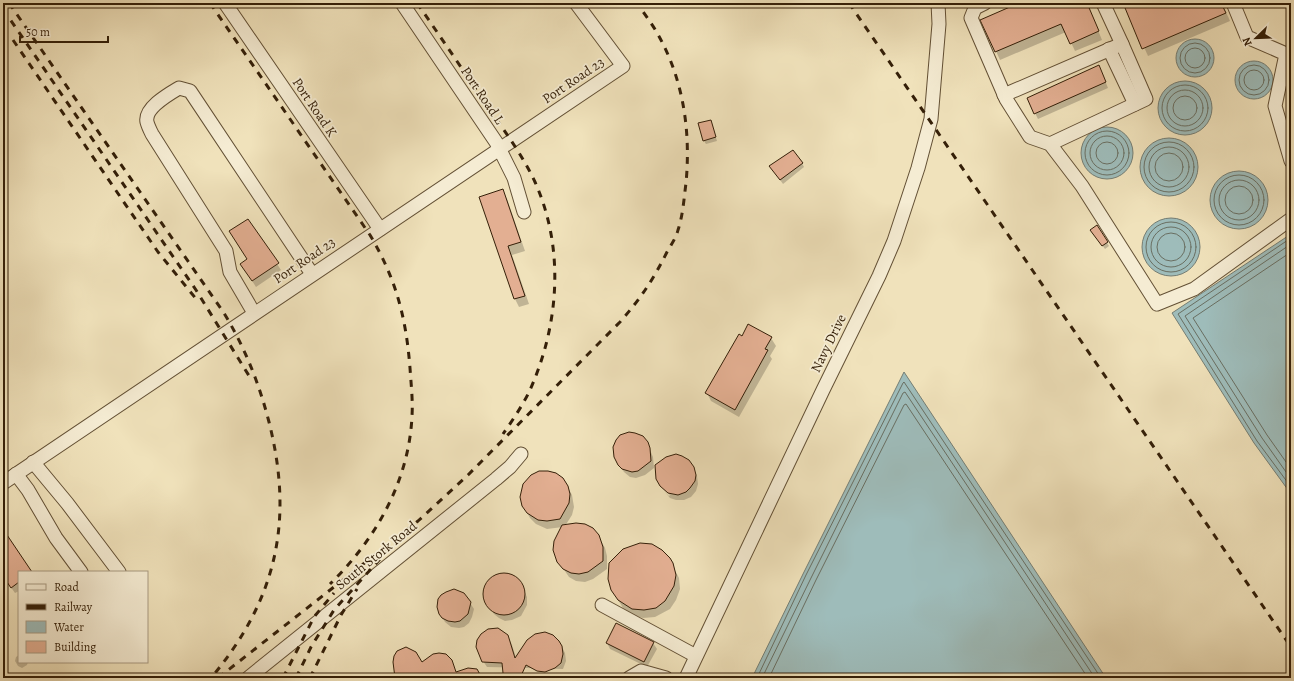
<svg xmlns="http://www.w3.org/2000/svg" width="1294" height="681" viewBox="0 0 1294 681" font-family="Alegreya,serif">
<style>
.water{fill:#9ebcba;stroke:#747d73}
.shadow{fill:#0003}
.lines{fill:none;stroke-linecap:round;stroke-linejoin:round}
.shore{stroke:#696e61;stroke-width:1}
.building{fill:#e3af92;stroke:#341f08}
.minor-casing{stroke:#635035;stroke-width:15}
.minor{stroke:#f5ecd3;stroke-width:13}
.rail{stroke:#341f08;stroke-width:3;stroke-dasharray:7 7;stroke-linecap:butt}
.labels{text-anchor:middle;stroke-width:3.5;stroke-linejoin:round;paint-order:stroke}
.street-label{font-size:14px;fill:#341f08;stroke:#f5ecd3}
</style>
<rect width="100%" height="100%" fill="#f0e2bb"/>
<filter id="stains"><feTurbulence type="fractalNoise" baseFrequency=".005" numOctaves="4"/><feColorMatrix values="0 0 0 0 .2 0 0 0 0 .09 0 0 0 0 .02 0 0 0 .5 -.17"/></filter>
<radialGradient id="worn" r=".72"><stop offset=".6" stop-color="#630" stop-opacity="0"/><stop offset="1" stop-color="#630" stop-opacity=".3"/></radialGradient>
<g class="water">
<circle cx="1195" cy="58" r="19"/>
<circle cx="1254" cy="80" r="19"/>
<circle cx="1185" cy="108" r="27"/>
<circle cx="1107" cy="153" r="26"/>
<circle cx="1169" cy="167" r="29"/>
<circle cx="1239" cy="200" r="29"/>
<circle cx="1171" cy="247" r="29"/>
<polygon points="1291,234 1291,494 1254,443 1172,313"/>
<polygon points="904,372 1106,678 752,678 803,574"/>
</g>
<g class="shadow">
<polygon points="1022,3 1087,3 1102,40 1075,51 1066,32 1000,60 982,20"/>
<polygon points="1124,3 1222,3 1230,21 1148,56"/>
<polygon points="1291,14 1291,43 1286,36"/>
<polygon points="1102,73 1108,88 1038,119 1035,113"/>
<polygon points="1291,96 1291,110 1289,106"/>
<polygon points="711,121 717,141 706,144 704,141"/>
<polygon points="802,163 804,167 783,184 773,170"/>
<polygon points="502,190 507,199 525,251 512,255 529,304 519,307 515,299 480,198"/>
<polygon points="248,220 281,270 256,287 245,270 248,259"/>
<polygon points="1097,227 1109,246 1105,249 1094,234"/>
<polygon points="742,337 771,338 776,346 770,356 772,359 739,417 711,401 707,393"/>
<polygon points="647,443 653,457 654,468 645,475 636,478 630,477 624,472 616,461"/>
<polygon points="691,464 697,476 698,484 696,491 691,497 684,500 676,500 670,498 664,491 669,496 670,495 660,486"/>
<polygon points="567,486 572,495 574,507 572,515 565,526 600,539 605,548 607,556 607,569 593,579 585,582 576,581 569,577 556,558 563,527 547,529 536,524 530,518 525,509"/>
<polygon points="3,530 31,572 19,572 19,591 15,593 3,576"/>
<polygon points="640,544 669,559 679,578 680,589 676,600 670,609 655,617 643,618 633,615 623,608 617,598 620,553 629,547"/>
<polygon points="500,575 509,575 519,581 527,597 527,605 521,616 512,620 505,621 499,618 494,614 484,598 487,584 493,578"/>
<polygon points="465,595 474,609 472,617 469,623 464,627 459,628 451,627 445,622 438,611"/>
<polygon points="509,639 512,645 516,658 559,641 565,653 566,661 563,669 487,667 483,661"/>
<polygon points="607,643 653,643 657,649 647,667 610,649"/>
<polygon points="19,655 19,662 28,662 27,665 22,668 18,666 15,661 16,657"/>
</g>
<g class="lines">
<g class="shore">
<circle cx="1195" cy="58" r="15"/>
<circle cx="1195" cy="58" r="10"/>
<circle cx="1254" cy="80" r="15"/>
<circle cx="1254" cy="80" r="10"/>
<circle cx="1185" cy="108" r="23"/>
<circle cx="1185" cy="108" r="18"/>
<circle cx="1185" cy="108" r="12"/>
<circle cx="1107" cy="153" r="22"/>
<circle cx="1107" cy="153" r="17"/>
<circle cx="1107" cy="153" r="11"/>
<circle cx="1169" cy="167" r="25"/>
<circle cx="1169" cy="167" r="20"/>
<circle cx="1169" cy="167" r="14"/>
<circle cx="1239" cy="200" r="25"/>
<circle cx="1239" cy="200" r="20"/>
<circle cx="1239" cy="200" r="14"/>
<circle cx="1171" cy="247" r="25"/>
<circle cx="1171" cy="247" r="20"/>
<circle cx="1171" cy="247" r="14"/>
<polyline points="1291,238 1178,314 1257,441 1291,487"/>
<polyline points="1291,244 1185,316 1262,438 1291,479"/>
<polyline points="1291,252 1193,318 1267,435 1291,469"/>
<polyline points="757,678 806,575 903,383 904,382 1101,678"/>
<polyline points="762,678 811,578 903,393 905,392 1095,678"/>
<polyline points="769,678 816,580 904,405 906,404 1088,678"/>
</g>
</g>
<g class="building">
<polygon points="1019,3 1087,3 1099,31 1070,44 1061,24 995,52 980,20"/>
<polygon points="1123,3 1221,3 1226,13 1142,49"/>
<polygon points="1099,65 1106,82 1034,114 1027,98"/>
<polygon points="711,120 716,137 703,141 698,123"/>
<polygon points="793,150 803,163 780,180 769,166"/>
<polygon points="503,189 521,242 508,246 525,296 514,299 479,197"/>
<polygon points="248,219 279,263 252,281 240,264 247,259 229,231"/>
<polygon points="1097,225 1108,242 1102,246 1090,230"/>
<polygon points="748,324 772,337 765,349 768,350 735,410 705,393 739,334 742,336"/>
<polygon points="629,432 635,433 643,436 648,442 650,448 651,461 638,471 632,472 622,469 618,465 614,457 613,447 616,440 620,435"/>
<polygon points="676,454 682,456 689,460 694,467 696,475 695,481 690,488 686,492 678,495 668,493 660,486 656,479 655,465 666,457"/>
<polygon points="539,471 548,471 556,473 563,478 568,486 570,494 569,503 560,519 547,521 538,520 527,513 522,506 520,497 523,484 531,475"/>
<polygon points="576,523 585,524 593,528 599,535 603,547 603,561 588,572 579,574 571,573 563,569 557,562 553,550 554,541 562,525"/>
<polygon points="3,529 32,572 19,572 19,582 11,588 3,576"/>
<polygon points="640,543 652,544 662,550 670,558 673,563 676,575 674,586 665,601 656,608 644,610 632,609 618,600 611,590 608,579 609,563 623,549"/>
<circle cx="504" cy="594" r="21"/>
<polygon points="454,589 464,593 471,602 468,614 460,621 455,622 448,621 442,618 439,614 437,607 438,599 441,595 446,592"/>
<polygon points="616,623 654,642 644,662 606,643"/>
<polygon points="498,628 508,635 515,658 527,640 535,634 545,632 553,635 559,641 562,646 563,654 561,663 555,668 545,672 537,671 526,665 520,678 506,678 503,673 502,663 482,662 476,647 477,640 481,634 488,629"/>
<polygon points="406,647 416,652 422,662 433,654 439,653 446,654 452,660 456,672 468,668 477,669 482,678 395,678 393,662 394,656 397,651"/>
</g>
<g class="lines">
<defs>
<g id="minor">
<polyline points="225,3 380,229"/>
<polyline points="402,3 496,142 514,178 524,212"/>
<polyline points="985,3 975,8 971,18 1006,99 1030,137 1050,144 1082,186 1157,304 1194,289 1291,219"/>
<polyline points="1233,3 1247,37 1286,54 1275,106 1291,161"/>
<polyline points="1109,49 1135,104"/>
<polyline points="1004,95 1122,44 1103,3"/>
<polyline points="1050,144 1146,99 1122,44"/>
<path d="M254 313 230 272 226 251 152 134C150 130 148 126 147 122 144 108 169 94 179 88L190 91 312 274"/>
<polyline points="33,462 67,503 119,572"/>
<polyline points="16,474 28,490 56,538 81,572"/>
<polyline points="3,483 623,66 576,3"/>
<polyline points="602,605 696,656"/>
<polyline points="248,678 496,479 510,467 521,454"/>
<polyline points="629,678 641,671 666,678"/>
<polyline points="686,678 823,390 879,276 894,241 918,168 931,119 939,24 938,3"/>
</g>
</defs>
<use href="#minor" class="minor-casing"/>
<use href="#minor" class="minor"/>
<g class="rail">
<path d="M9 3 224 313C245 348 259 383 269 422 294 521 277 599 211 678"/>
<path d="M210 3 370 235C396 279 406 317 410 368 411 384 413 400 412 416 409 481 376 539 330 584"/>
<path d="M417 3C440 36 463 70 485 103 503 129 522 154 535 182 565 249 559 325 530 390 523 405 512 421 503 434"/>
<polyline points="849,3 1291,647"/>
<polyline points="3,9 196,290 251,379"/>
<polyline points="13,40 158,252 197,300"/>
<path d="M218 678 418 521 468 475 620 322C641 298 653 280 667 252 671 245 676 238 678 230 683 215 684 198 686 183 691 130 683 77 656 31 650 21 643 12 637 3"/>
<polyline points="283,678 314,617 334,593"/>
<polyline points="296,678 311,647 334,610 388,550"/>
<polyline points="310,678 341,615 357,589"/>
</g>
</g>
<g class="labels">
<g class="street-label">
<text transform="translate(573 80) rotate(-34)" y="5">Port Road 23</text>
<text transform="translate(483 95) rotate(56)" y="5">Port Road L</text>
<text transform="translate(315 107) rotate(56)" y="5">Port Road K</text>
<text transform="translate(304 260) rotate(-34)" y="5">Port Road 23</text>
<text transform="translate(828 343) rotate(-64)" y="5">Navy Drive</text>
<text transform="translate(376 555) rotate(-39)" y="5">South Stork Road</text>
</g>
</g>
<rect width="1294" height="681" fill="none" stroke="#f0e2bb" stroke-width="16"/>
<rect x="4" y="4" width="1286" height="673" fill="none" stroke="#341f08" stroke-width="2"/>
<rect x="8" y="8" width="1278" height="665" fill="none" stroke="#341f08"/>
<rect x="18" y="571" width="130" height="92" fill="#f5ecd3" stroke="#a89a82"/>
<rect x="26" y="584" width="20" height="6" fill="#f5ecd3" stroke="#a89a82"/>
<text x="54" y="591" font-size="12" fill="#341f08">Road</text>
<rect x="26" y="604" width="20" height="6" fill="#341f08" stroke="#a89a82"/>
<text x="54" y="611" font-size="12" fill="#341f08">Railway</text>
<rect x="26" y="621" width="20" height="12" fill="#9ebcba" stroke="#a89a82"/>
<text x="54" y="631" font-size="12" fill="#341f08">Water</text>
<rect x="26" y="641" width="20" height="12" fill="#e3af92" stroke="#a89a82"/>
<text x="54" y="651" font-size="12" fill="#341f08">Building</text>
<g transform="translate(1256 38) rotate(247)" stroke="#f5ecd3" stroke-width="3" paint-order="stroke">
<path d="M0-3L7 15L0 10L-7 15Z" fill="#341f08"/>
<text y="-6" font-size="11" font-weight="bold" text-anchor="middle" fill="#341f08">N</text>
</g>
<path d="M20 36v6h88v-6" fill="none" stroke="#341f08" stroke-width="2"/>
<text x="26" y="36" font-size="12" fill="#341f08" stroke="#f5ecd3" stroke-width="3" paint-order="stroke">50 m</text>
<rect width="100%" height="100%" filter="url(#stains)"/>
<rect width="100%" height="100%" fill="url(#worn)"/>
</svg>
